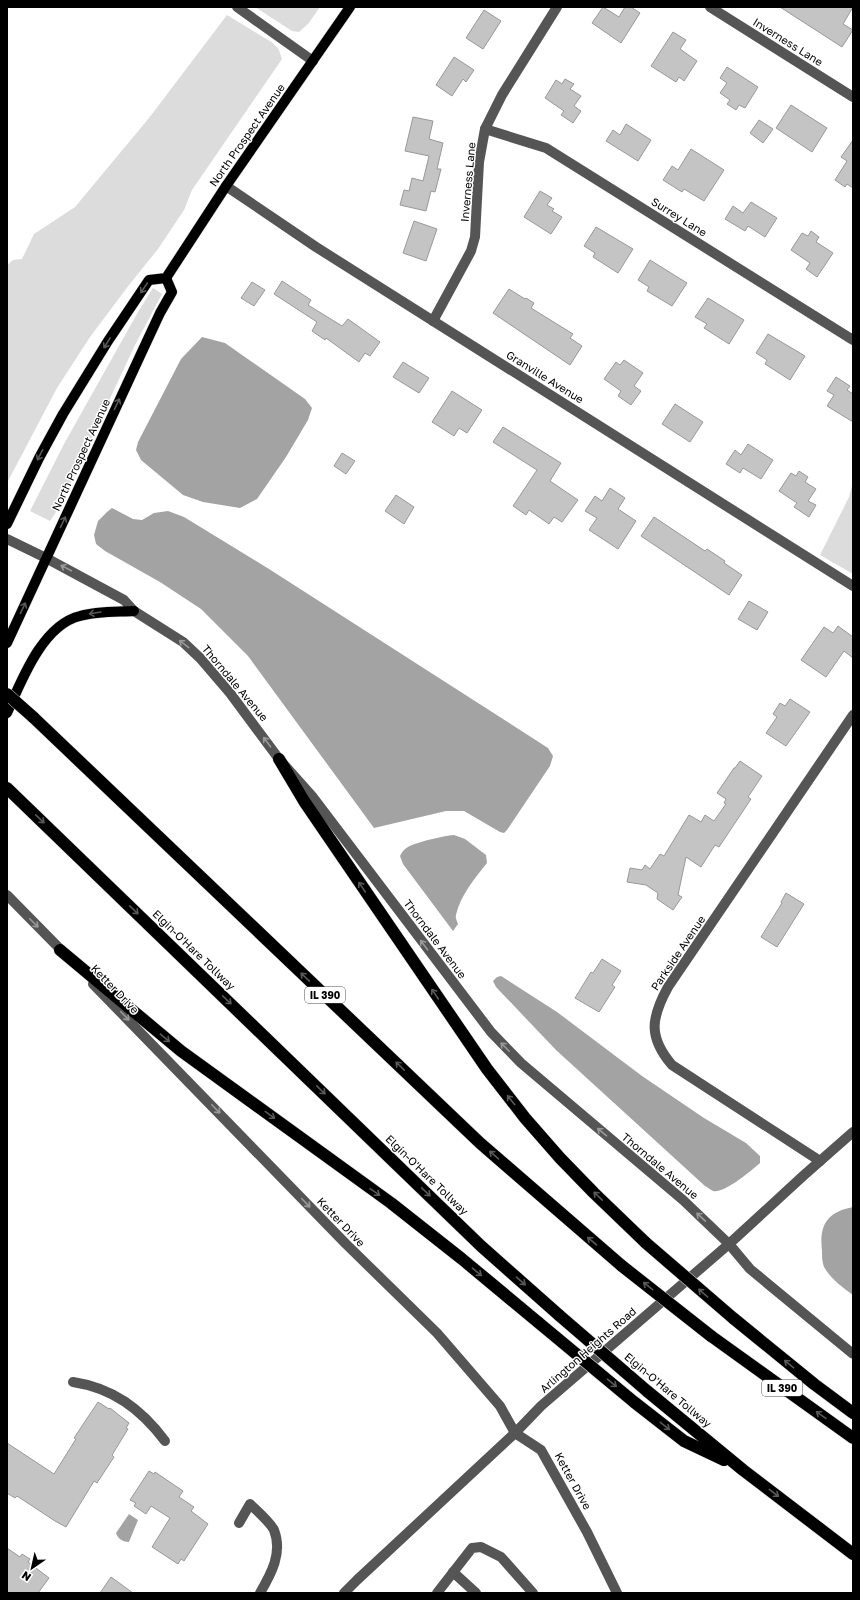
<svg xmlns="http://www.w3.org/2000/svg" width="860" height="1600" viewBox="0 0 860 1600" font-family="'Golos Text',sans-serif">
<style>
.green{fill:#dcdcdc}
.water{fill:#a3a3a3}
.building{fill:#c4c4c4;stroke:#999}
.lines{fill:none;stroke-linecap:round;stroke-linejoin:round}
.major-casing{stroke:#dbdbdb;stroke-width:11}
.highway-casing{stroke:#dbdbdb;stroke-width:13}
.minor{stroke:#555;stroke-width:10}
.major{stroke:#000;stroke-width:10}
.highway{stroke:#000;stroke-width:12}
.highway-bridge-casing{stroke:#dbdbdb;stroke-width:13;stroke-linecap:butt}
.highway-bridge{stroke:#000;stroke-width:12}
.oneway{stroke:#595959}
.oneway2{stroke:#999}
.labels{text-anchor:middle;stroke-width:3;stroke-linejoin:round;paint-order:stroke}
.shield{fill:#fff;stroke:#4c4c4c;stroke-width:1}
.shield-label{font-size:10px;font-weight:bold;fill:#000}
.street-label{font-size:11px;fill:#000;stroke:#fff}
</style>
<rect width="100%" height="100%" fill="#fff"/>
<g class="green">
<polygon points="255,7 320,7 308,24 299,32 292,31"/>
<polygon points="227,15 273,43 279,50 282,59 192,190 184,210 158,249 129,285 90,337 57,388 7,483 7,265 13,260 22,259 34,234 75,207 149,118"/>
<polygon points="153,288 162,294 134,347 60,506 50,521 30,511 64,444 138,312"/>
<polygon points="853,482 853,574 820,555 849,497"/>
</g>
<g class="water">
<polygon points="202,337 225,343 305,399 312,408 308,420 286,457 257,499 240,508 203,502 183,495 141,460 136,450 138,442 181,359"/>
<polygon points="112,508 133,519 142,520 154,513 168,511 184,517 269,569 548,748 553,756 550,766 507,830 504,833 500,832 464,811 446,811 374,828 248,656 201,609 160,582 105,551 96,544 94,535 98,521 107,512"/>
<path d="M454 835 465 839 486 855 487 863C475 878 460 896 456 915 455 918 457 921 458 924L453 931 403 864 400 856C402 852 404 849 408 847 417 842 443 836 454 835Z"/>
<path d="M501 976 557 1012 642 1076 704 1118 746 1143 760 1156V1163C752 1170 724 1194 713 1191 711 1190 707 1187 705 1186L556 1050 496 987 493 981 497 977Z"/>
<path d="M853 1207V1295C842 1287 831 1279 824 1267 822 1262 822 1256 822 1251 819 1225 827 1212 853 1207Z"/>
<path d="M129 1514 138 1520 129 1542C123 1542 118 1539 116 1533Z"/>
</g>
<g class="building">
<polygon points="603,7 619,17 625,7 631,7 640,13 621,43 592,23"/>
<polygon points="780,7 853,7 843,24 853,30 842,47"/>
<polygon points="484,10 501,21 483,49 466,38"/>
<polygon points="673,32 686,40 680,49 697,61 684,81 679,77 676,82 651,66"/>
<polygon points="454,57 474,70 466,82 463,79 452,96 436,85"/>
<polygon points="727,67 758,87 745,108 739,105 736,110 727,104 730,100 720,93 727,83 720,78"/>
<polygon points="565,79 574,84 570,89 581,96 574,106 581,111 573,123 561,115 564,111 545,98 556,80 562,84"/>
<polygon points="791,105 827,128 812,152 776,128"/>
<polygon points="413,117 433,121 429,139 443,143 437,169 441,169 435,192 431,191 426,211 400,205 404,190 409,191 412,178 423,181 429,156 405,151"/>
<polygon points="759,120 773,129 763,143 750,133"/>
<polygon points="626,124 651,140 638,161 606,141 613,130 620,135"/>
<polygon points="853,140 853,188 847,184 845,187 835,180 847,161 841,157"/>
<polygon points="691,149 724,170 704,201 684,189 682,192 663,180 672,166 678,170"/>
<polygon points="540,191 552,198 547,205 554,209 552,211 562,217 551,234 524,217"/>
<polygon points="751,202 777,218 765,237 748,226 745,231 725,219 733,206 743,213"/>
<polygon points="414,221 437,229 426,261 403,253"/>
<polygon points="596,227 633,249 618,273 593,257 595,253 584,246"/>
<polygon points="811,231 819,237 816,242 833,253 817,277 806,269 810,263 791,250 802,233 808,236"/>
<polygon points="650,260 687,283 672,306 647,291 649,287 638,280"/>
<polygon points="282,281 311,300 308,305 342,326 348,319 380,342 370,356 365,353 359,362 326,338 325,340 312,331 317,322 274,294"/>
<polygon points="252,282 265,290 254,306 241,298"/>
<polygon points="509,289 525,299 526,298 534,303 531,308 573,334 570,338 582,346 570,365 493,313"/>
<polygon points="708,298 744,320 729,344 704,328 707,324 695,317"/>
<polygon points="768,334 805,356 790,380 765,364 767,360 756,353"/>
<polygon points="624,360 643,373 634,386 641,391 631,405 618,396 621,391 604,379 616,362 620,365"/>
<polygon points="403,362 429,378 419,393 393,377"/>
<polygon points="836,377 850,386 847,390 853,394 853,422 827,406 834,395 827,391"/>
<polygon points="452,391 482,410 467,433 459,428 454,436 432,422"/>
<polygon points="675,404 703,422 690,442 662,424"/>
<polygon points="503,427 561,463 550,481 578,500 562,522 554,517 549,524 529,510 526,515 513,506 537,470 493,442"/>
<polygon points="748,444 773,460 761,479 743,468 740,473 726,464 735,450 741,455"/>
<polygon points="342,453 355,461 346,474 334,466"/>
<polygon points="799,471 808,477 805,482 816,489 808,501 816,505 809,517 794,507 797,503 779,491 791,473 796,476"/>
<polygon points="610,488 625,498 618,509 636,521 618,549 589,530 597,518 585,511 595,496 602,501"/>
<polygon points="396,495 414,507 404,524 385,511"/>
<polygon points="654,517 705,551 707,549 725,561 724,563 742,575 729,595 641,536"/>
<polygon points="749,601 768,612 757,630 738,619"/>
<polygon points="838,626 853,637 853,658 844,651 826,677 801,660 824,627 833,633"/>
<polygon points="790,699 810,712 786,746 766,733 777,717 773,714 780,703 785,706"/>
<polygon points="740,761 762,776 748,797 751,799 719,847 715,845 701,867 686,857 678,895 682,897 673,910 657,899 658,893 646,885 627,882 630,868 642,870 645,865 650,869 660,854 664,856 689,815 701,822 705,815 714,821 726,804 724,803 726,799 717,793 734,768 735,768"/>
<polygon points="786,893 804,904 777,947 761,937 782,903 781,902"/>
<polygon points="602,959 621,971 612,985 615,987 599,1012 575,998 591,972 593,973"/>
<polygon points="98,1402 109,1409 110,1408 129,1423 126,1428 128,1429 112,1455 114,1457 97,1483 94,1481 66,1527 55,1521 17,1496 15,1498 7,1493 7,1443 54,1474 76,1439 74,1438"/>
<polygon points="149,1471 154,1474 155,1472 183,1491 179,1497 194,1507 191,1511 208,1524 184,1561 181,1559 178,1564 152,1547 170,1518 151,1506 146,1514 134,1506 136,1503 130,1500"/>
<polygon points="7,1548 20,1557 22,1554 30,1559 28,1562 49,1578 38,1593 7,1593"/>
<polygon points="111,1577 133,1593 100,1593"/>
</g>
<g class="lines">
<defs>
<g id="major">
<polyline points="7,524 39,458 63,414 108,341 149,280 166,278 226,186 350,7"/>
<polyline points="7,643 140,356 160,313 172,292 166,278"/>
<path d="M7 713C21 682 42 625 80 616 97 611 116 612 134 611"/>
</g>
<g id="highway">
<polyline points="33,717 480,1143 622,1266"/>
<polyline points="279,759 304,801 487,1069 525,1118 560,1158 594,1193 646,1243"/>
<polyline points="7,788 481,1246 560,1316"/>
<polyline points="60,950 181,1051 391,1203 462,1259 539,1323"/>
<polyline points="733,1318 814,1384 853,1413"/>
<polyline points="711,1336 853,1438"/>
<polyline points="647,1391 743,1470 853,1554"/>
<polyline points="634,1402 684,1441 724,1460"/>
</g>
</defs>
<use href="#major" class="major-casing"/>
<use href="#highway" class="highway-casing"/>
<g class="minor">
<polyline points="237,7 313,61"/>
<polyline points="710,7 853,97"/>
<polyline points="485,129 546,148 853,340"/>
<polyline points="226,186 316,247 853,586"/>
<polyline points="433,321 471,251 475,237 479,162 485,129 502,95 557,7"/>
<polyline points="7,539 46,558 124,600 134,611 183,642 200,658 230,693 279,759 312,796 491,1032 521,1063 683,1200 729,1244 750,1269 853,1354"/>
<polyline points="7,895 66,955"/>
<polyline points="93,984 346,1244 437,1333 500,1406 515,1433 541,1450 587,1532 617,1593"/>
<path d="M820 1161 672 1065C648 1037 651 1018 668 987L853 715"/>
<path d="M73 1382C113 1388 141 1409 165 1441"/>
<path d="M239 1523 250 1504C257 1511 270 1522 274 1530 283 1553 271 1574 260 1593"/>
<polyline points="453,1572 476,1593"/>
<polyline points="344,1593 357,1580 515,1433 541,1406 729,1244 803,1176 853,1132"/>
<polyline points="437,1593 472,1548 481,1547 501,1557 533,1593"/>
</g>
<use href="#major" class="major"/>
<use href="#highway" class="highway"/>
<defs>
<g id="highway-bridge">
<polyline points="7,694 33,717"/>
<polyline points="646,1243 733,1318"/>
<polyline points="622,1266 711,1336"/>
<polyline points="560,1316 647,1391"/>
<polyline points="539,1323 634,1402"/>
</g>
</defs>
<use href="#highway-bridge" class="highway-bridge-casing"/>
<use href="#highway-bridge" class="highway-bridge"/>
</g>
<defs><path id="oneway-shaft" d="M-6 0H5M1.5-3L5.5 0L1.5 3" fill="none" stroke-width="1.6" stroke-linecap="round" stroke-linejoin="round"/></defs>
<g class="oneway">
<use href="#oneway-shaft" transform="translate(144 288) rotate(124)"/>
<use href="#oneway-shaft" transform="translate(107 343) rotate(122)"/>
<use href="#oneway-shaft" transform="translate(117 404) rotate(-65)"/>
<use href="#oneway-shaft" transform="translate(40 455) rotate(117)"/>
<use href="#oneway-shaft" transform="translate(63 522) rotate(-65)"/>
<use href="#oneway-shaft" transform="translate(23 608) rotate(-65)"/>
<use href="#oneway-shaft" transform="translate(95 613) rotate(171)"/>
<use href="#oneway-shaft" transform="translate(40 819) rotate(44)"/>
<use href="#oneway-shaft" transform="translate(362 887) rotate(-124)"/>
<use href="#oneway-shaft" transform="translate(134 910) rotate(44)"/>
<use href="#oneway-shaft" transform="translate(305 977) rotate(-136)"/>
<use href="#oneway-shaft" transform="translate(435 994) rotate(-124)"/>
<use href="#oneway-shaft" transform="translate(227 1000) rotate(44)"/>
<use href="#oneway-shaft" transform="translate(165 1038) rotate(40)"/>
<use href="#oneway-shaft" transform="translate(400 1066) rotate(-136)"/>
<use href="#oneway-shaft" transform="translate(321 1090) rotate(44)"/>
<use href="#oneway-shaft" transform="translate(511 1100) rotate(-128)"/>
<use href="#oneway-shaft" transform="translate(270 1115) rotate(36)"/>
<use href="#oneway-shaft" transform="translate(494 1155) rotate(-139)"/>
<use href="#oneway-shaft" transform="translate(375 1192) rotate(35)"/>
<use href="#oneway-shaft" transform="translate(426 1192) rotate(44)"/>
<use href="#oneway-shaft" transform="translate(598 1196) rotate(-136)"/>
<use href="#oneway-shaft" transform="translate(592 1241) rotate(-140)"/>
<use href="#oneway-shaft" transform="translate(477 1272) rotate(40)"/>
<use href="#oneway-shaft" transform="translate(521 1281) rotate(41)"/>
<use href="#oneway-shaft" transform="translate(648 1286) rotate(-142)"/>
<use href="#oneway-shaft" transform="translate(703 1293) rotate(-139)"/>
<use href="#oneway-shaft" transform="translate(789 1364) rotate(-141)"/>
<use href="#oneway-shaft" transform="translate(612 1383) rotate(40)"/>
<use href="#oneway-shaft" transform="translate(821 1415) rotate(-145)"/>
<use href="#oneway-shaft" transform="translate(665 1426) rotate(38)"/>
<use href="#oneway-shaft" transform="translate(774 1493) rotate(37)"/>
</g>
<g class="oneway2">
<use href="#oneway-shaft" transform="translate(66 568) rotate(-152)"/>
<use href="#oneway-shaft" transform="translate(184 644) rotate(-142)"/>
<use href="#oneway-shaft" transform="translate(267 742) rotate(-127)"/>
<use href="#oneway-shaft" transform="translate(34 923) rotate(45)"/>
<use href="#oneway-shaft" transform="translate(424 945) rotate(-127)"/>
<use href="#oneway-shaft" transform="translate(125 1016) rotate(46)"/>
<use href="#oneway-shaft" transform="translate(505 1047) rotate(-135)"/>
<use href="#oneway-shaft" transform="translate(216 1109) rotate(46)"/>
<use href="#oneway-shaft" transform="translate(602 1132) rotate(-140)"/>
<use href="#oneway-shaft" transform="translate(306 1203) rotate(46)"/>
<use href="#oneway-shaft" transform="translate(701 1217) rotate(-137)"/>
</g>
<g class="labels">
<g class="shield">
<rect x="305" y="987" width="40" height="16" rx="3"/>
<rect x="762" y="1380" width="40" height="16" rx="3"/>
</g>
<g class="shield-label">
<text x="325" y="999">IL 390</text>
<text x="782" y="1392">IL 390</text>
</g>
<g class="street-label">
<text transform="translate(788 42) rotate(32)" y="4">Inverness Lane</text>
<text transform="translate(247 135) rotate(-55)" y="4">North Prospect Avenue</text>
<text transform="translate(468 182) rotate(-85)" y="4">Inverness Lane</text>
<text transform="translate(679 217) rotate(32)" y="4">Surrey Lane</text>
<text transform="translate(545 377) rotate(32)" y="4">Granville Avenue</text>
<text transform="translate(81 455) rotate(-65)" y="4">North Prospect Avenue</text>
<text transform="translate(235 683) rotate(50)" y="4">Thorndale Avenue</text>
<text transform="translate(435 939) rotate(53)" y="4">Thorndale Avenue</text>
<text transform="translate(194 950) rotate(44)" y="4">Elgin-O'Hare Tollway</text>
<text transform="translate(678 953) rotate(-56)" y="4">Parkside Avenue</text>
<text transform="translate(115 989) rotate(46)" y="4">Ketter Drive</text>
<text transform="translate(660 1166) rotate(40)" y="4">Thorndale Avenue</text>
<text transform="translate(427 1175) rotate(44)" y="4">Elgin-O'Hare Tollway</text>
<text transform="translate(341 1222) rotate(46)" y="4">Ketter Drive</text>
<text transform="translate(588 1350) rotate(-41)" y="4">Arlington Heights Road</text>
<text transform="translate(668 1390) rotate(40)" y="4">Elgin-O'Hare Tollway</text>
<text transform="translate(573 1481) rotate(61)" y="4">Ketter Drive</text>
</g>
</g>
<rect width="860" height="1600" fill="none" stroke="#000000" stroke-width="16"/>
<g transform="translate(32 1568) rotate(214)" stroke="#ffffff" stroke-width="3" paint-order="stroke">
<path d="M0-3L7 15L0 10L-7 15Z" fill="#000000"/>
<text y="-6" font-size="11" font-weight="bold" text-anchor="middle" fill="#000000">N</text>
</g>
</svg>
